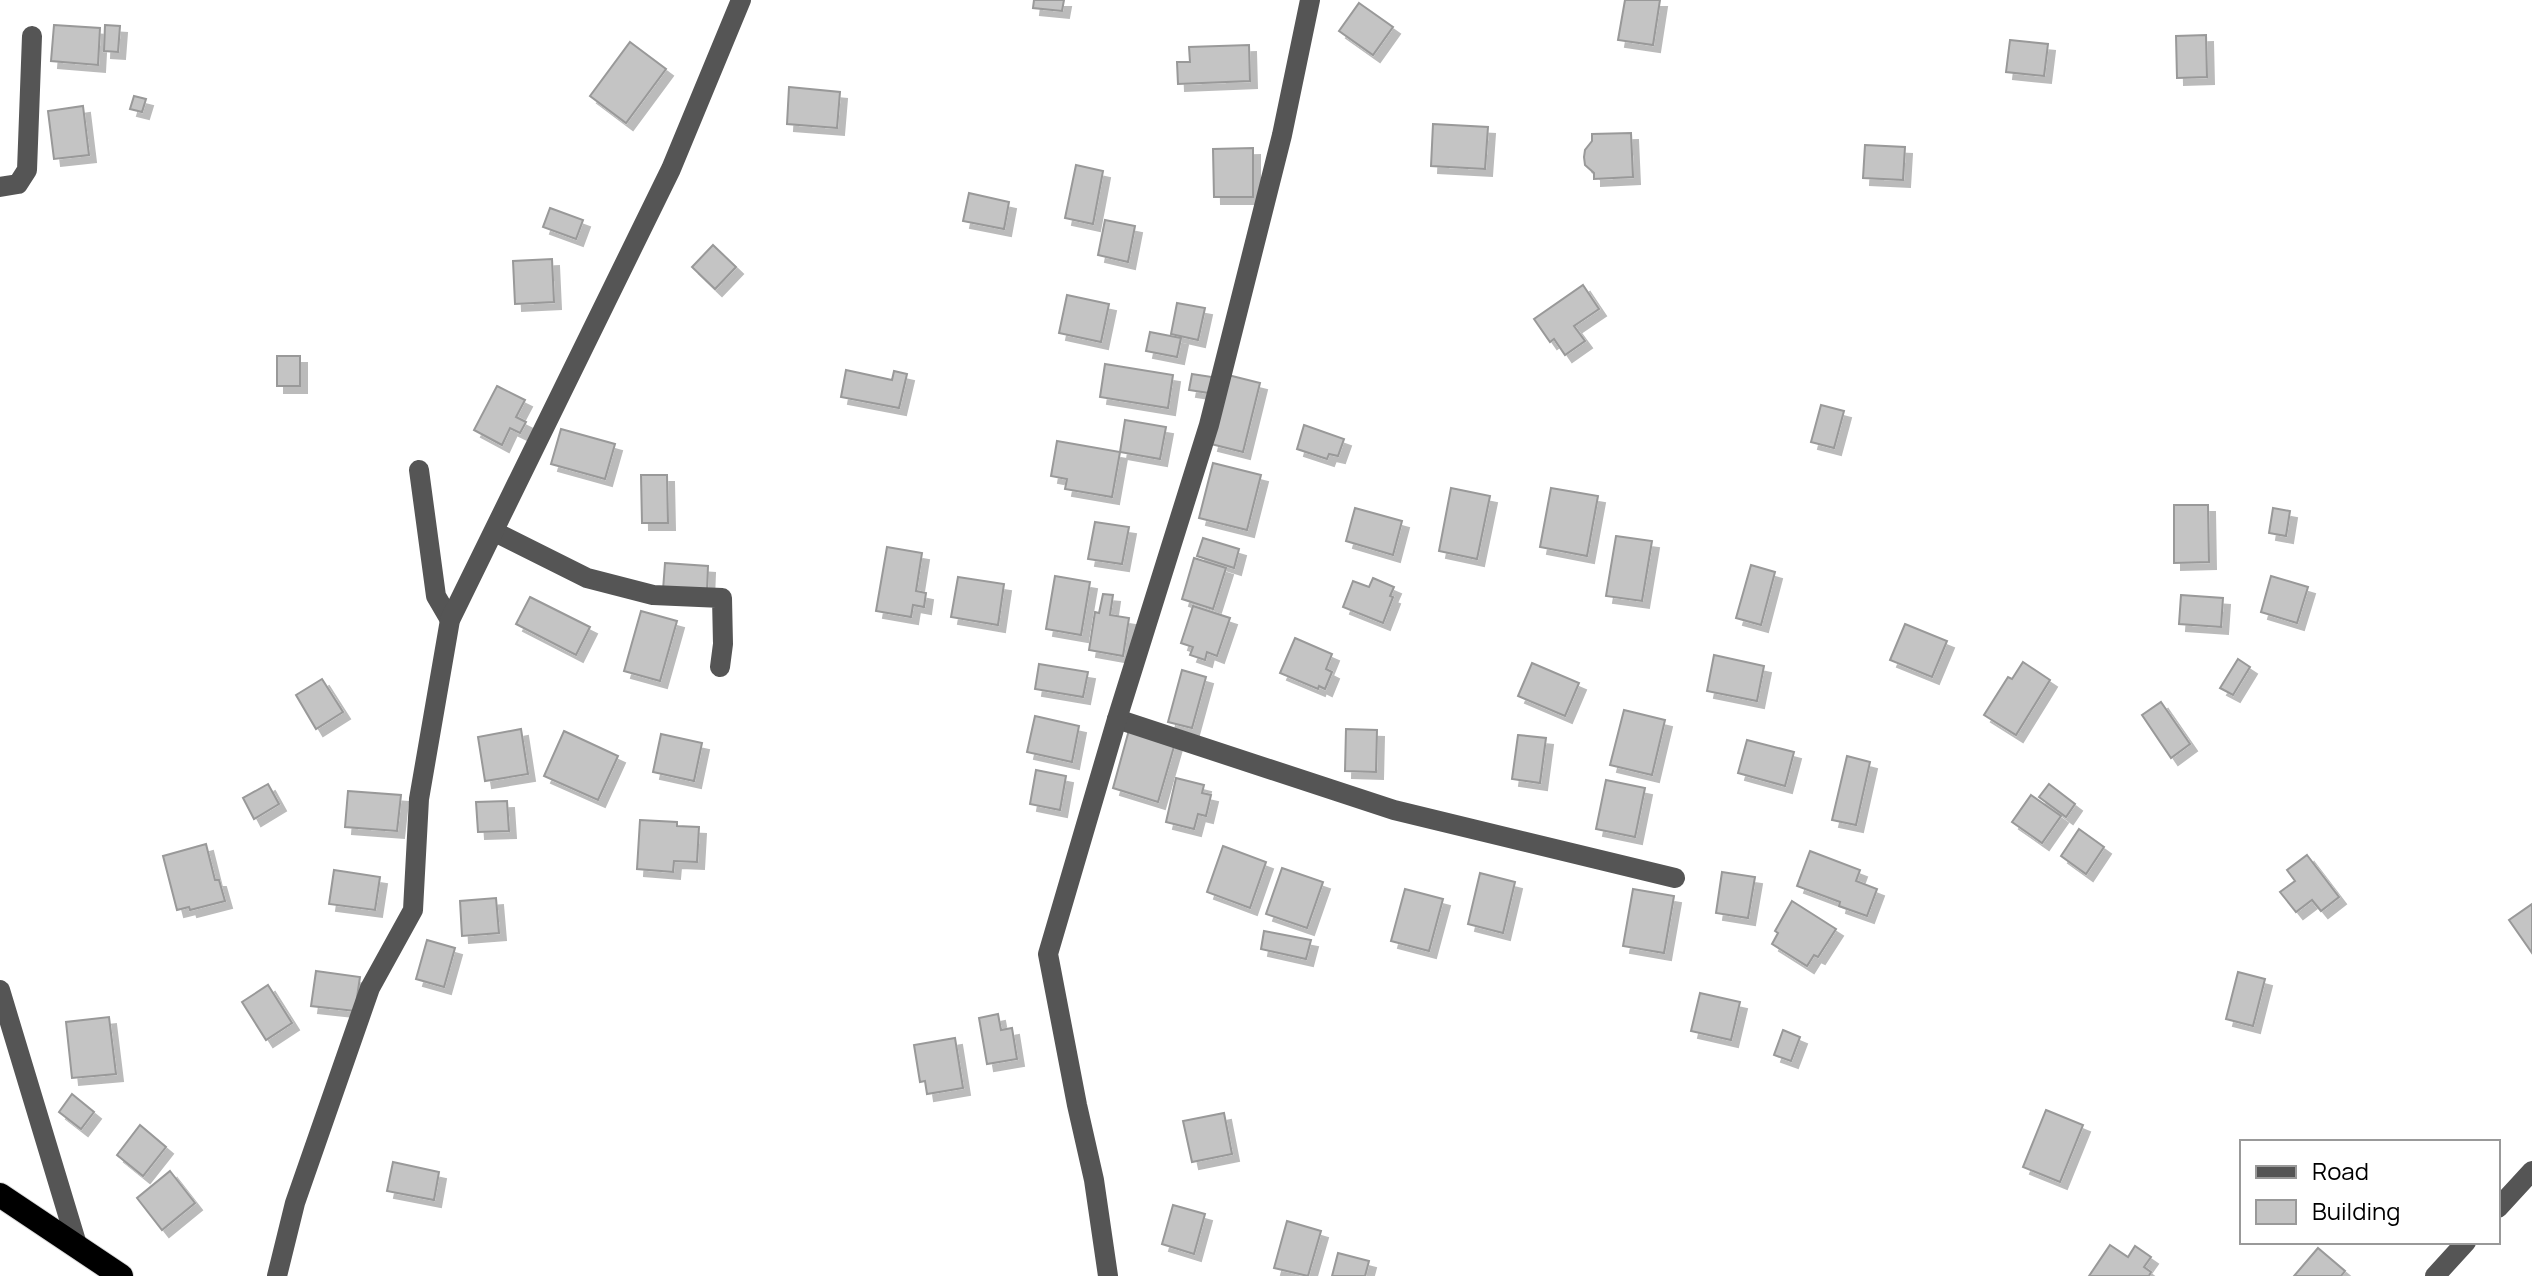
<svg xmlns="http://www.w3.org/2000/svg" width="2532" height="1276" viewBox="0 0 2532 1276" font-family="Manrope,sans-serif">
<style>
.building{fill:#c4c4c4;stroke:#999;stroke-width:2;filter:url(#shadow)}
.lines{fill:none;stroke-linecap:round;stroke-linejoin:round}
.highway-casing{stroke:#dbdbdb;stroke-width:26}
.minor{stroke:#555;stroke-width:20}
.highway{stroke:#000;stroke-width:24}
</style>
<defs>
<filter id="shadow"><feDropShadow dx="7" dy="7" stdDeviation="0" flood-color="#0004"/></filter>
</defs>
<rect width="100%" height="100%" fill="#fff"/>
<g class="building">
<polygon points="1034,0 1064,0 1062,11 1033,8"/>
<polygon points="1625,0 1660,0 1653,45 1618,40"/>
<polygon points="1359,3 1393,27 1373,55 1339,31"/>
<polygon points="54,25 100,28 98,65 51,61"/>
<polygon points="105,25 120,26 118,52 104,51"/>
<polygon points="2206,35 2207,77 2177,78 2176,36"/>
<polygon points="2010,40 2048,44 2044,76 2006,72"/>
<polygon points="630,42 666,69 626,123 590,96"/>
<polygon points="1249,45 1250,81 1178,84 1177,62 1190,62 1189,47"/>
<polygon points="789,87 840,92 837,128 787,124"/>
<polygon points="134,96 146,99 142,112 130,109"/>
<polygon points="83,106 89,155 54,159 48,111"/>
<polygon points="1433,124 1488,127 1485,169 1431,166"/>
<polygon points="1631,133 1633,177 1594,179 1594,173 1585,165 1584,157 1585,150 1592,141 1592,134"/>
<polygon points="1865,145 1905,147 1903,180 1863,178"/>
<polygon points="1253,148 1253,197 1214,197 1213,149"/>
<polygon points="1076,165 1103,171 1093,224 1065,218"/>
<polygon points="969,193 1009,202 1004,229 963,221"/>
<polygon points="550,208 583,220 576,239 543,227"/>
<polygon points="1105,220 1135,226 1128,262 1098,255"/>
<polygon points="713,245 736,267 715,289 692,267"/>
<polygon points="552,259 554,302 515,304 513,261"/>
<polygon points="1583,285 1599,309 1574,326 1585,341 1565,355 1554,339 1550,342 1534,319"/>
<polygon points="1067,295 1109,304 1101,342 1059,333"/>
<polygon points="1177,303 1205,308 1198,340 1171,334"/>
<polygon points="1150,332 1181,338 1177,357 1146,351"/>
<rect x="277" y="356" width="23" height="30"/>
<polygon points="1105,364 1173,375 1168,408 1100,397"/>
<polygon points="846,370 892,380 894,371 907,374 899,408 841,397"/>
<polygon points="1192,374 1212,377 1209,393 1189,390"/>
<polygon points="1228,375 1260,383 1243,452 1211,444"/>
<polygon points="497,386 525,400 516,417 526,422 520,433 510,428 502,445 474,430"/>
<polygon points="1821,405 1844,411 1834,448 1811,442"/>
<polygon points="1125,420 1166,427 1160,459 1120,452"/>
<polygon points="1304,425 1344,439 1338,456 1329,454 1327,459 1297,449"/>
<polygon points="561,429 615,444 605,479 551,464"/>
<polygon points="1057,441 1120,452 1112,497 1065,489 1067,479 1051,476"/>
<polygon points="1213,463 1261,475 1247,530 1199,518"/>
<polygon points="641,475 667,475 668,523 642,523"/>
<polygon points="1451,488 1490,496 1477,559 1439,551"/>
<polygon points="1551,488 1598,496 1587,556 1540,547"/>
<polygon points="2174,505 2208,505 2209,562 2174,563"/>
<polygon points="1355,508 1402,521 1393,555 1346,541"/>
<polygon points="2273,508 2290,511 2286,536 2269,533"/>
<polygon points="1095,522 1129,527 1122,564 1088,559"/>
<polygon points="1616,536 1652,541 1642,601 1606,596"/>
<polygon points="1203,538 1239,549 1234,568 1197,556"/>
<polygon points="887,547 922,553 916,591 926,593 924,607 913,605 911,617 876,611"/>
<polygon points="1194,558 1226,568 1213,609 1182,599"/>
<polygon points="665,563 708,566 707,592 663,590"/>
<polygon points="1751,565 1775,572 1761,625 1736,618"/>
<polygon points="1055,576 1090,582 1081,635 1046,629"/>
<polygon points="2271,576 2308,587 2297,623 2261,612"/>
<polygon points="958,577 1004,584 998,625 951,617"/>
<polygon points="1373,578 1394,587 1390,596 1393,597 1383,623 1343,607 1353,581 1369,587"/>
<polygon points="1103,594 1113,595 1110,615 1129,618 1123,656 1089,650 1095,612 1099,613"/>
<polygon points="2181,595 2223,598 2221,627 2179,624"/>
<polygon points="530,597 590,627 576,655 516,624"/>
<polygon points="1193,606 1230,618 1217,656 1207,652 1205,660 1190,655 1193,647 1181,643"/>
<polygon points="641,611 677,621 660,681 624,671"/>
<polygon points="1905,624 1947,641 1932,677 1890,660"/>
<polygon points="1295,638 1332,654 1326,669 1332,672 1325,689 1319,686 1318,689 1280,673"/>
<polygon points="1714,655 1764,666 1757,701 1707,691"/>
<polygon points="2238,659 2250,667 2233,695 2220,688"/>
<polygon points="2023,662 2050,680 2016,735 1984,715 2008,677 2012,679"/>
<polygon points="1532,663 1579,683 1565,716 1518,696"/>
<polygon points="1039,664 1088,672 1083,697 1035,689"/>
<polygon points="1182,670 1206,677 1192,728 1168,722"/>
<polygon points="322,679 343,712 316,729 296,695"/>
<polygon points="2161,702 2190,744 2171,758 2142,715"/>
<polygon points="1624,710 1665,720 1652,775 1610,765"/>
<polygon points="1035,716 1079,726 1072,762 1027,752"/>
<polygon points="521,729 528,774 485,781 478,737"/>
<polygon points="1346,729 1377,730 1376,772 1345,771"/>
<polygon points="1129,730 1175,743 1158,802 1113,788"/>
<polygon points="564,731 618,756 598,800 544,776"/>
<polygon points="661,734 702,743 694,781 653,772"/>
<polygon points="1518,735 1546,738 1540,783 1512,779"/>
<polygon points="1747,740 1794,752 1785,786 1738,773"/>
<polygon points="1847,756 1870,762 1856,825 1832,820"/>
<polygon points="1036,770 1066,776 1060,810 1030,804"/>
<polygon points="1176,778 1204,785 1202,793 1211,795 1206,816 1198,814 1194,829 1166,822"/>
<polygon points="1606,780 1645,788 1635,837 1596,829"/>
<polygon points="268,784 279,804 254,819 243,798"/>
<polygon points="2049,784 2075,804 2066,817 2039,797"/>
<polygon points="348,791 401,795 397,831 345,827"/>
<polygon points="2031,795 2061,816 2042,843 2012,822"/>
<polygon points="507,801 509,831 478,832 476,802"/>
<polygon points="640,820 677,822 677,826 699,827 697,862 674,861 673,872 637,869"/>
<polygon points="2079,829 2104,847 2086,874 2061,856"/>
<polygon points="206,844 215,880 219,880 225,901 190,910 189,907 177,910 163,856"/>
<polygon points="1223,846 1266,862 1250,908 1207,892"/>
<polygon points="1810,851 1860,870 1856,881 1877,889 1867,916 1839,906 1840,902 1797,886"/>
<polygon points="2307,855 2339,897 2321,911 2312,900 2296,912 2280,892 2295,881 2287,870"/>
<polygon points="1282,868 1323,882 1307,928 1266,914"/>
<polygon points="334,870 380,877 375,910 329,904"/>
<polygon points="1722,872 1755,877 1748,918 1716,913"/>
<polygon points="1480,873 1515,882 1503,933 1468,924"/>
<polygon points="1405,889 1443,899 1429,951 1391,941"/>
<polygon points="1633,889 1674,896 1664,953 1623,946"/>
<polygon points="496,898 499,933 462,936 460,901"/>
<polygon points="1792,901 1836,929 1818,957 1814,955 1807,966 1772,944 1778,933 1775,931"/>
<polygon points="2532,904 2532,953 2509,920"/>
<polygon points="1264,931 1311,940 1306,959 1261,949"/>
<polygon points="427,940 455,948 444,987 416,979"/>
<polygon points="316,971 360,977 355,1011 311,1006"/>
<polygon points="2238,972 2265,979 2253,1026 2226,1019"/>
<polygon points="268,985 292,1023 266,1040 242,1002"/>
<polygon points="1700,993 1740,1002 1731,1040 1691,1031"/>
<polygon points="998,1014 1001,1030 1012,1028 1017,1059 987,1064 979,1018"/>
<polygon points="109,1017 116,1074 72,1078 66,1022"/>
<polygon points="1783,1030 1800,1037 1791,1061 1774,1055"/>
<polygon points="955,1038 963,1088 927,1094 925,1081 920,1082 914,1045"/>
<polygon points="72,1094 94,1112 81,1129 59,1112"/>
<polygon points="2046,1110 2083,1125 2060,1182 2023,1167"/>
<polygon points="1224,1113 1232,1154 1192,1162 1183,1121"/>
<polygon points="140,1125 166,1147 143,1176 117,1155"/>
<polygon points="393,1162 439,1172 434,1200 387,1191"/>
<polygon points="170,1171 195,1203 162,1230 137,1198"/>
<polygon points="1173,1205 1205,1214 1194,1254 1162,1244"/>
<polygon points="1287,1221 1321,1231 1308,1276 1274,1268"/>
<polygon points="2110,1245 2128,1257 2135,1246 2151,1257 2144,1267 2151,1272 2149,1276 2089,1276"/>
<polygon points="2318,1248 2345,1271 2341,1276 2294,1276"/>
<polygon points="1338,1253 1369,1261 1365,1276 1332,1276"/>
</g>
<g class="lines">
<defs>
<polyline id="highway" points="0,1195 121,1276"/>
</defs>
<use href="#highway" class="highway-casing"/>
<g class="minor">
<polyline points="0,187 18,184 27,170 32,36"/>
<polyline points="419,470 436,596 450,620"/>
<polyline points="495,532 587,578 653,595 722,598 723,644 720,667"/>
<polyline points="1117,719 1394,810 1675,878"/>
<polyline points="0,990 78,1248"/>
<polyline points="2498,1208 2532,1171"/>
<polyline points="277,1276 295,1203 370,988 413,910 419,799 450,620 671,169 741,0"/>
<polyline points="1108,1276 1094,1180 1077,1105 1048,954 1117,719 1209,425 1282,135 1310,0"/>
<polyline points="2435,1276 2466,1242"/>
</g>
<use href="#highway" class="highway"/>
</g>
<rect x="2240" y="1140" width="260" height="104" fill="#ffffff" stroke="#999999" stroke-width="2"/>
<rect x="2256" y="1166" width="40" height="12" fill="#555555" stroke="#999999" stroke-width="2"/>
<text x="2312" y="1180" font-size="24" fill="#000000">Road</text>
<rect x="2256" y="1200" width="40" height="24" fill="#c4c4c4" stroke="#999999" stroke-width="2"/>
<text x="2312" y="1220" font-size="24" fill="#000000">Building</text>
</svg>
